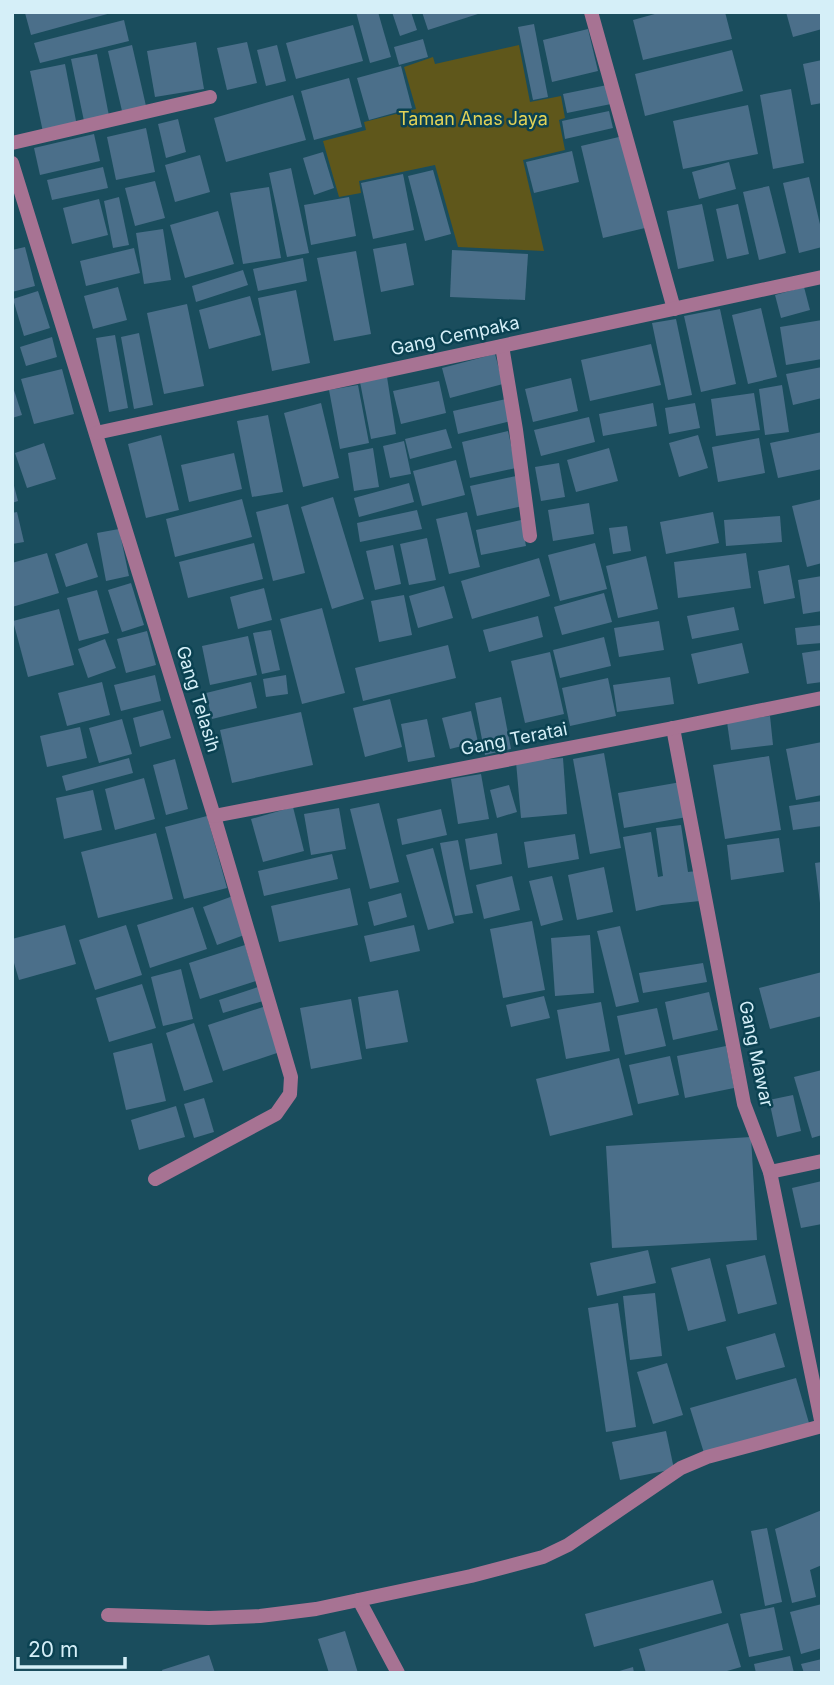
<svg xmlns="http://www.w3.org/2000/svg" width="834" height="1685" viewBox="0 0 834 1685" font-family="Inter,sans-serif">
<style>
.green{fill:#5f571b}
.building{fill:#4b6f8a}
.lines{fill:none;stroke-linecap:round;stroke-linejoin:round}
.street{stroke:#a77393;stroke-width:14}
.labels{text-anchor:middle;stroke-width:5;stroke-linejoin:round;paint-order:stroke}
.park-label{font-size:18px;fill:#e2d257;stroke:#0b4252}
.street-label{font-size:18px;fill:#d5eff8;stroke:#0b4252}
</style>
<rect width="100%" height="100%" fill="#1a4d5d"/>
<polygon class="green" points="519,45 530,102 561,96 565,118 559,120 565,150 523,160 544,251 458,247 435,165 359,181 361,193 339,197 323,141 366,130 364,122 416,109 404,67 433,57 435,64"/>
<g class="building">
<polygon points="29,12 111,12 111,13 31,35 25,13"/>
<polygon points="356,12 378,12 391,57 370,63"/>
<polygon points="392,12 411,12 417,30 400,36"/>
<polygon points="422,12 481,12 481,13 428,30"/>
<polygon points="662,12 725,12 732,39 643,60 633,20"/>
<polygon points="786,12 822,12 822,29 793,37"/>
<polygon points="124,20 129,41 40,63 34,43"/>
<polygon points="534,24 548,97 533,100 518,27"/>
<polygon points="353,25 363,61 296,79 286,43"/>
<polygon points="588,29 598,71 552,82 543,40"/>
<polygon points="423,39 428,57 399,65 394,47"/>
<polygon points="196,42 204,89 155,97 147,51"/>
<polygon points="247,42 257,83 227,90 217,48"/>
<polygon points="132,45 146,106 122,111 108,51"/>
<polygon points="277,45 286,81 266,86 257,50"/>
<polygon points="732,50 743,91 645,116 635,74"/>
<polygon points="97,54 109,116 84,121 71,59"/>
<polygon points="822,60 822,103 811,105 803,64"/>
<polygon points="65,64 77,126 43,132 30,71"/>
<polygon points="401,66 412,108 369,120 357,78"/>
<polygon points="349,78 362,127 314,140 301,91"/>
<polygon points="607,85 611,104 567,113 563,94"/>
<polygon points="791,89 804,163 773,169 760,95"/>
<polygon points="293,95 306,140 226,162 214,118"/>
<polygon points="748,105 758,154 683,169 673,121"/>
<polygon points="609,111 613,128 565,139 562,121"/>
<polygon points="178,119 186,152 166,158 158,124"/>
<polygon points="146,128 155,172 116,180 107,137"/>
<polygon points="94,134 100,161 40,175 34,148"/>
<polygon points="623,136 645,228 603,238 581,146"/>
<polygon points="572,151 579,182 534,193 526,162"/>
<polygon points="323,152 334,188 314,195 303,158"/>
<polygon points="200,155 210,192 175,202 165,165"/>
<polygon points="729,162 736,189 699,199 692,172"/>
<polygon points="103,167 108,188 52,200 47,180"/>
<polygon points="291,168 309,253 287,257 269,173"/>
<polygon points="433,170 451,234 425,241 408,176"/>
<polygon points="403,174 414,230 373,239 361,183"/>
<polygon points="809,177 822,233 822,247 799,253 783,183"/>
<polygon points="155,181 165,218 135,226 125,188"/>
<polygon points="769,186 786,253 759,260 743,192"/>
<polygon points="269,187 281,258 243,264 230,193"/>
<polygon points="119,197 129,245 113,248 104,201"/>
<polygon points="349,197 356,236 311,245 304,205"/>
<polygon points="99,199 108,235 72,244 63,208"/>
<polygon points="702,204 714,261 678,269 667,211"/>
<polygon points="738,204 749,254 727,259 716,209"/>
<polygon points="218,211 234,264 185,278 170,225"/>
<polygon points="163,229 171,280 144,284 136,233"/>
<polygon points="406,243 414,285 381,292 373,249"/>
<polygon points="25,247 35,286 12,292 12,250"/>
<polygon points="134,248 140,273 86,286 80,261"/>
<polygon points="452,250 528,254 525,300 450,297"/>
<polygon points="356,251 371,334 334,341 317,258"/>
<polygon points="303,258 307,281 258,291 253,269"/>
<polygon points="243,270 248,285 196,302 192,286"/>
<polygon points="118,287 127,320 93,329 84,296"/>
<polygon points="804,287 810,310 781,318 775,295"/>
<polygon points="296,290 310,363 272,371 258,298"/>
<polygon points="38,291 50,328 24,336 13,299"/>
<polygon points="250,296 261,335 209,349 199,310"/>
<polygon points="187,304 204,386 164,394 147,313"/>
<polygon points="761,308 777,377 748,384 732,315"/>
<polygon points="720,309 736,384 701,392 684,316"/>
<polygon points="676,319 692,395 668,400 652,323"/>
<polygon points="822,320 822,359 786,365 780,327"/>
<polygon points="139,333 153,405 134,409 121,337"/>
<polygon points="115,335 128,408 109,412 96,338"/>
<polygon points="52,337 57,357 26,366 20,347"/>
<polygon points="651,344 661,385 590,401 581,360"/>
<polygon points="495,354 503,384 450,398 442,368"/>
<polygon points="822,367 822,398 793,405 786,374"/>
<polygon points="62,369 74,414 34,424 21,379"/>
<polygon points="387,377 396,434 371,439 360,382"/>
<polygon points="571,378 578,411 533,422 525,389"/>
<polygon points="439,381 446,413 401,424 393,391"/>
<polygon points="12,384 22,415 12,418"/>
<polygon points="358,385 369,443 340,449 329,390"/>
<polygon points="782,385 789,432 765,435 759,389"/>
<polygon points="754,393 760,430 716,436 711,399"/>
<polygon points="506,399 511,421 458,434 453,411"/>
<polygon points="321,403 339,478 303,487 284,413"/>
<polygon points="653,403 657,426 603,436 599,414"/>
<polygon points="695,403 700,428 669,434 665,408"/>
<polygon points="268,415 283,492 252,497 237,421"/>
<polygon points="589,417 595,442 541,456 534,430"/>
<polygon points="446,429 452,448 410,459 405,439"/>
<polygon points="508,431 516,468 470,478 462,442"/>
<polygon points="822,432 822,469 778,478 770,443"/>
<polygon points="161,435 179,510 146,518 128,444"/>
<polygon points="698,435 708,468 679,477 669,443"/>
<polygon points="759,438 765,473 718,482 712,447"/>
<polygon points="404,441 411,474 390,478 383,446"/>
<polygon points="44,443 56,479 27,488 15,453"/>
<polygon points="373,448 379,487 354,491 348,453"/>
<polygon points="609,448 618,481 576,492 567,460"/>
<polygon points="234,453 242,489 189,502 181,465"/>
<polygon points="456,460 465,495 422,506 413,471"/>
<polygon points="559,463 565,497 541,501 535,467"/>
<polygon points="516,476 523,506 477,516 470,486"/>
<polygon points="13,482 18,501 12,503 12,483"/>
<polygon points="409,483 414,502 359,517 354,498"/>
<polygon points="333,497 364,599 332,609 301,507"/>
<polygon points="242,499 252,537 175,557 166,519"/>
<polygon points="822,499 822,563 807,567 792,506"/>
<polygon points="589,503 594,534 553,541 548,510"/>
<polygon points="288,504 305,573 273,581 256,512"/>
<polygon points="417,510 422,529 360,542 357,523"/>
<polygon points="17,512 24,542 12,544 12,513"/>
<polygon points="467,512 480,567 449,574 436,519"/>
<polygon points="713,512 719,543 666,554 660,522"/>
<polygon points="780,516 782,542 726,546 724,520"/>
<polygon points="521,520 526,546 481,555 476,530"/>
<polygon points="627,526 631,551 613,554 609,528"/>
<polygon points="119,529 129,576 106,581 97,533"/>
<polygon points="427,538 436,580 409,585 400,544"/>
<polygon points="87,543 98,577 66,587 55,554"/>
<polygon points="254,543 263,579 188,598 179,562"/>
<polygon points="595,543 607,589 560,601 548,555"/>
<polygon points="393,545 401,584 375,590 366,551"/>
<polygon points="47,553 59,593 12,607 12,563"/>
<polygon points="746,553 751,588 678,598 674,562"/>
<polygon points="646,556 658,609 618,618 606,566"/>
<polygon points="539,558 550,596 472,619 461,581"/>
<polygon points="789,565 795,598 764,604 758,571"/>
<polygon points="822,576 822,611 803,614 798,580"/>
<polygon points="131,583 144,625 122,632 108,590"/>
<polygon points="444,586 453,618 418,628 409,596"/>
<polygon points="264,588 272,620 238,629 230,597"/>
<polygon points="97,590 109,633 79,641 67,598"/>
<polygon points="604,593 612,622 562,635 554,607"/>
<polygon points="404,595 412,635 379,642 371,601"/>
<polygon points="734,607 739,630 692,639 687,616"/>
<polygon points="322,608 345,693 302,704 280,619"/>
<polygon points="59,609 74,665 28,677 13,621"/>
<polygon points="538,616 543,637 489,652 483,630"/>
<polygon points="659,621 664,650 619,657 614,628"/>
<polygon points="822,625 822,643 797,645 795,628"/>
<polygon points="271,630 280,670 262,674 253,633"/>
<polygon points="147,631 156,665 126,673 117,639"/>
<polygon points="248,636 257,675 210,685 202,646"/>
<polygon points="604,637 611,666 560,678 553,650"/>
<polygon points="105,639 116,668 88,678 78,649"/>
<polygon points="742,643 749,673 698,684 691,654"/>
<polygon points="448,645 456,678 363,701 355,668"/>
<polygon points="822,650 822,682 807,684 802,653"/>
<polygon points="550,652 564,714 525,723 511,661"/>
<polygon points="155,675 161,701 121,711 114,685"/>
<polygon points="286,675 288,694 266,697 263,679"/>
<polygon points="670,677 674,704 617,712 613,685"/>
<polygon points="608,678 616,716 570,726 562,688"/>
<polygon points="102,682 110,715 67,726 58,693"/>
<polygon points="251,682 257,708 212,719 206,693"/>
<polygon points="501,697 511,749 485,755 475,703"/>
<polygon points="390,699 402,747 365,757 353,708"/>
<polygon points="163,710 171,738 140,747 133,718"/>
<polygon points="471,711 478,742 450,749 442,718"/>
<polygon points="301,712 313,765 232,783 220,730"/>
<polygon points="770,716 773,745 731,750 727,722"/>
<polygon points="122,719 132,754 99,763 89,728"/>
<polygon points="427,719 435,757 408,762 401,724"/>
<polygon points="80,727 87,758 47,767 40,736"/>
<polygon points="822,742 822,795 796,800 786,749"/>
<polygon points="604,753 621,848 590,854 573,759"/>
<polygon points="769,756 781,830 725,839 713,765"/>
<polygon points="129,758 133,773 66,791 62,776"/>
<polygon points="563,758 567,814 521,818 516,762"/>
<polygon points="175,759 188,809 166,815 153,765"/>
<polygon points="481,774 489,819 458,824 451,779"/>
<polygon points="144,778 155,819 115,830 105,789"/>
<polygon points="681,782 687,817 624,828 618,793"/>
<polygon points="509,785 517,812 497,818 490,790"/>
<polygon points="93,790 102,830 64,839 56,798"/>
<polygon points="822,801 822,826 793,830 789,806"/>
<polygon points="379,803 399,882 370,889 350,809"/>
<polygon points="293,807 304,851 263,862 251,819"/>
<polygon points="339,808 346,849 311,855 304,814"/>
<polygon points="441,809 447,835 402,845 397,819"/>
<polygon points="207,816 227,888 184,899 165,827"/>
<polygon points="681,825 688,872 696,871 700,901 662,905 636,911 623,837 651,832 658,877 663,876 656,828"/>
<polygon points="156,833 173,899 98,918 81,852"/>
<polygon points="497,833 502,864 470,870 465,839"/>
<polygon points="575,834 579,859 528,868 524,842"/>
<polygon points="779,838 784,872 731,880 727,845"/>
<polygon points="458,840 473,913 455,916 440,843"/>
<polygon points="433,848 454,923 428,930 406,855"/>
<polygon points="332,854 338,879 264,896 258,871"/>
<polygon points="822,862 822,903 820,903 815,863"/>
<polygon points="604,867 613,912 577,920 568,875"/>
<polygon points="512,876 520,910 484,919 476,885"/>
<polygon points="552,876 563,920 541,926 529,881"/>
<polygon points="350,888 358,925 279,942 271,906"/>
<polygon points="401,893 407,917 374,926 368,902"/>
<polygon points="233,896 247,934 217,945 203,907"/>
<polygon points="193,907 207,949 150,968 137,925"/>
<polygon points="532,921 545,990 503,998 490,929"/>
<polygon points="65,925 76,964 19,980 12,956 12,939"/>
<polygon points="126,925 142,975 95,990 79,940"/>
<polygon points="414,925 420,951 370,962 364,936"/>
<polygon points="620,926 639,1002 616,1007 597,931"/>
<polygon points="590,935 594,993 555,996 551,938"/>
<polygon points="245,945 256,981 200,999 189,963"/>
<polygon points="703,963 707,982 643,993 639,973"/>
<polygon points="181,969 193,1019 163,1026 151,977"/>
<polygon points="822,972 822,1016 770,1029 759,988"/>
<polygon points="142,984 156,1028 109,1042 96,998"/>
<polygon points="258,987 263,1001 223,1013 219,1000"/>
<polygon points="398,990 408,1042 366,1049 358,997"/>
<polygon points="709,992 718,1030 673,1040 665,1002"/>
<polygon points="544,996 550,1018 511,1027 506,1005"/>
<polygon points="351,999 362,1059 311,1069 300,1008"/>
<polygon points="601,1002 610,1051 566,1059 557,1010"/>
<polygon points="266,1006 280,1052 223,1071 208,1025"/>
<polygon points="657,1008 666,1046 625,1055 617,1016"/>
<polygon points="194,1023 213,1082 184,1091 166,1033"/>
<polygon points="152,1043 166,1101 126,1110 113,1053"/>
<polygon points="726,1046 734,1088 685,1098 677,1056"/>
<polygon points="670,1056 679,1095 638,1104 629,1065"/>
<polygon points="619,1058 633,1115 550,1136 536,1079"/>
<polygon points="822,1070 822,1135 812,1138 794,1077"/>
<polygon points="793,1095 801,1131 777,1137 769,1100"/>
<polygon points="204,1098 214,1132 194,1138 184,1104"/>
<polygon points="176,1106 185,1137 139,1150 131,1120"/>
<polygon points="751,1137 757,1240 612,1248 606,1146"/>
<polygon points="822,1181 822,1224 801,1228 792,1188"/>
<polygon points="648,1250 656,1283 597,1296 590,1263"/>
<polygon points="765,1255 777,1304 738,1314 726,1265"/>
<polygon points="710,1258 726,1321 688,1331 671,1268"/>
<polygon points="655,1293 662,1356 630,1360 623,1296"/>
<polygon points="618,1303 636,1427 606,1432 588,1308"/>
<polygon points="775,1333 785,1367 736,1380 726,1347"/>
<polygon points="667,1363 683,1415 653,1424 637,1372"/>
<polygon points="796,1378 809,1423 704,1453 690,1408"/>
<polygon points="666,1431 674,1469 620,1480 612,1442"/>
<polygon points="822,1510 822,1565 810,1570 816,1597 792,1603 775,1529"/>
<polygon points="767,1528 782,1602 765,1606 751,1531"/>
<polygon points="713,1580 722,1613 594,1647 585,1614"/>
<polygon points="822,1604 822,1648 801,1654 790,1612"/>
<polygon points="774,1607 783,1650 749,1657 740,1614"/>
<polygon points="728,1623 741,1667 720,1673 646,1673 639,1649"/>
<polygon points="345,1631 358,1673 329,1673 318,1639"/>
<polygon points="209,1655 215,1673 163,1673 162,1670"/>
<polygon points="790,1656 794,1673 756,1673 754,1664"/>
<polygon points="822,1659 822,1673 804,1673 801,1664"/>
<polygon points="633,1667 634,1673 616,1673 616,1672"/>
</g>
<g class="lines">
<g class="street">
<polyline points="591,12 674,309"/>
<polyline points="12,143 210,97"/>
<polyline points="12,163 214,816 291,1077 290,1094 276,1114 155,1179"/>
<polyline points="502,346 516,430 530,536"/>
<polyline points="96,433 822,277"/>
<polyline points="673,728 744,1104 770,1172 822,1425"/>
<polyline points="214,816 673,728 822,698"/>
<polyline points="770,1172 822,1161"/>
<polyline points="359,1600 398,1673"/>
<polyline points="108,1615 209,1618 260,1616 316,1609 471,1576 543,1557 568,1545 681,1468 707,1457 822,1426"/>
</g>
</g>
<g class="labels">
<g class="park-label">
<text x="473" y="125">Taman Anas Jaya</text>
</g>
<g class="street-label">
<text transform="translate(455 336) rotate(-12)" y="6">Gang Cempaka</text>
<text transform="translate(198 699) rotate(73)" y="6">Gang Telasih</text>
<text transform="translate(514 739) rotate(-11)" y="6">Gang Teratai</text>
<text transform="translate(756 1054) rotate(78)" y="6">Gang Mawar</text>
</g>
</g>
<rect width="834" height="1685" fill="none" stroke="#d5eff8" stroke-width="28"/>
<path d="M18 1657v10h107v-10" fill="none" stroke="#d5eff8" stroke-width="3.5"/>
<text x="28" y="1657" font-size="21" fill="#d5eff8" stroke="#0b4252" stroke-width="5" paint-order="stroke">20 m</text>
</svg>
